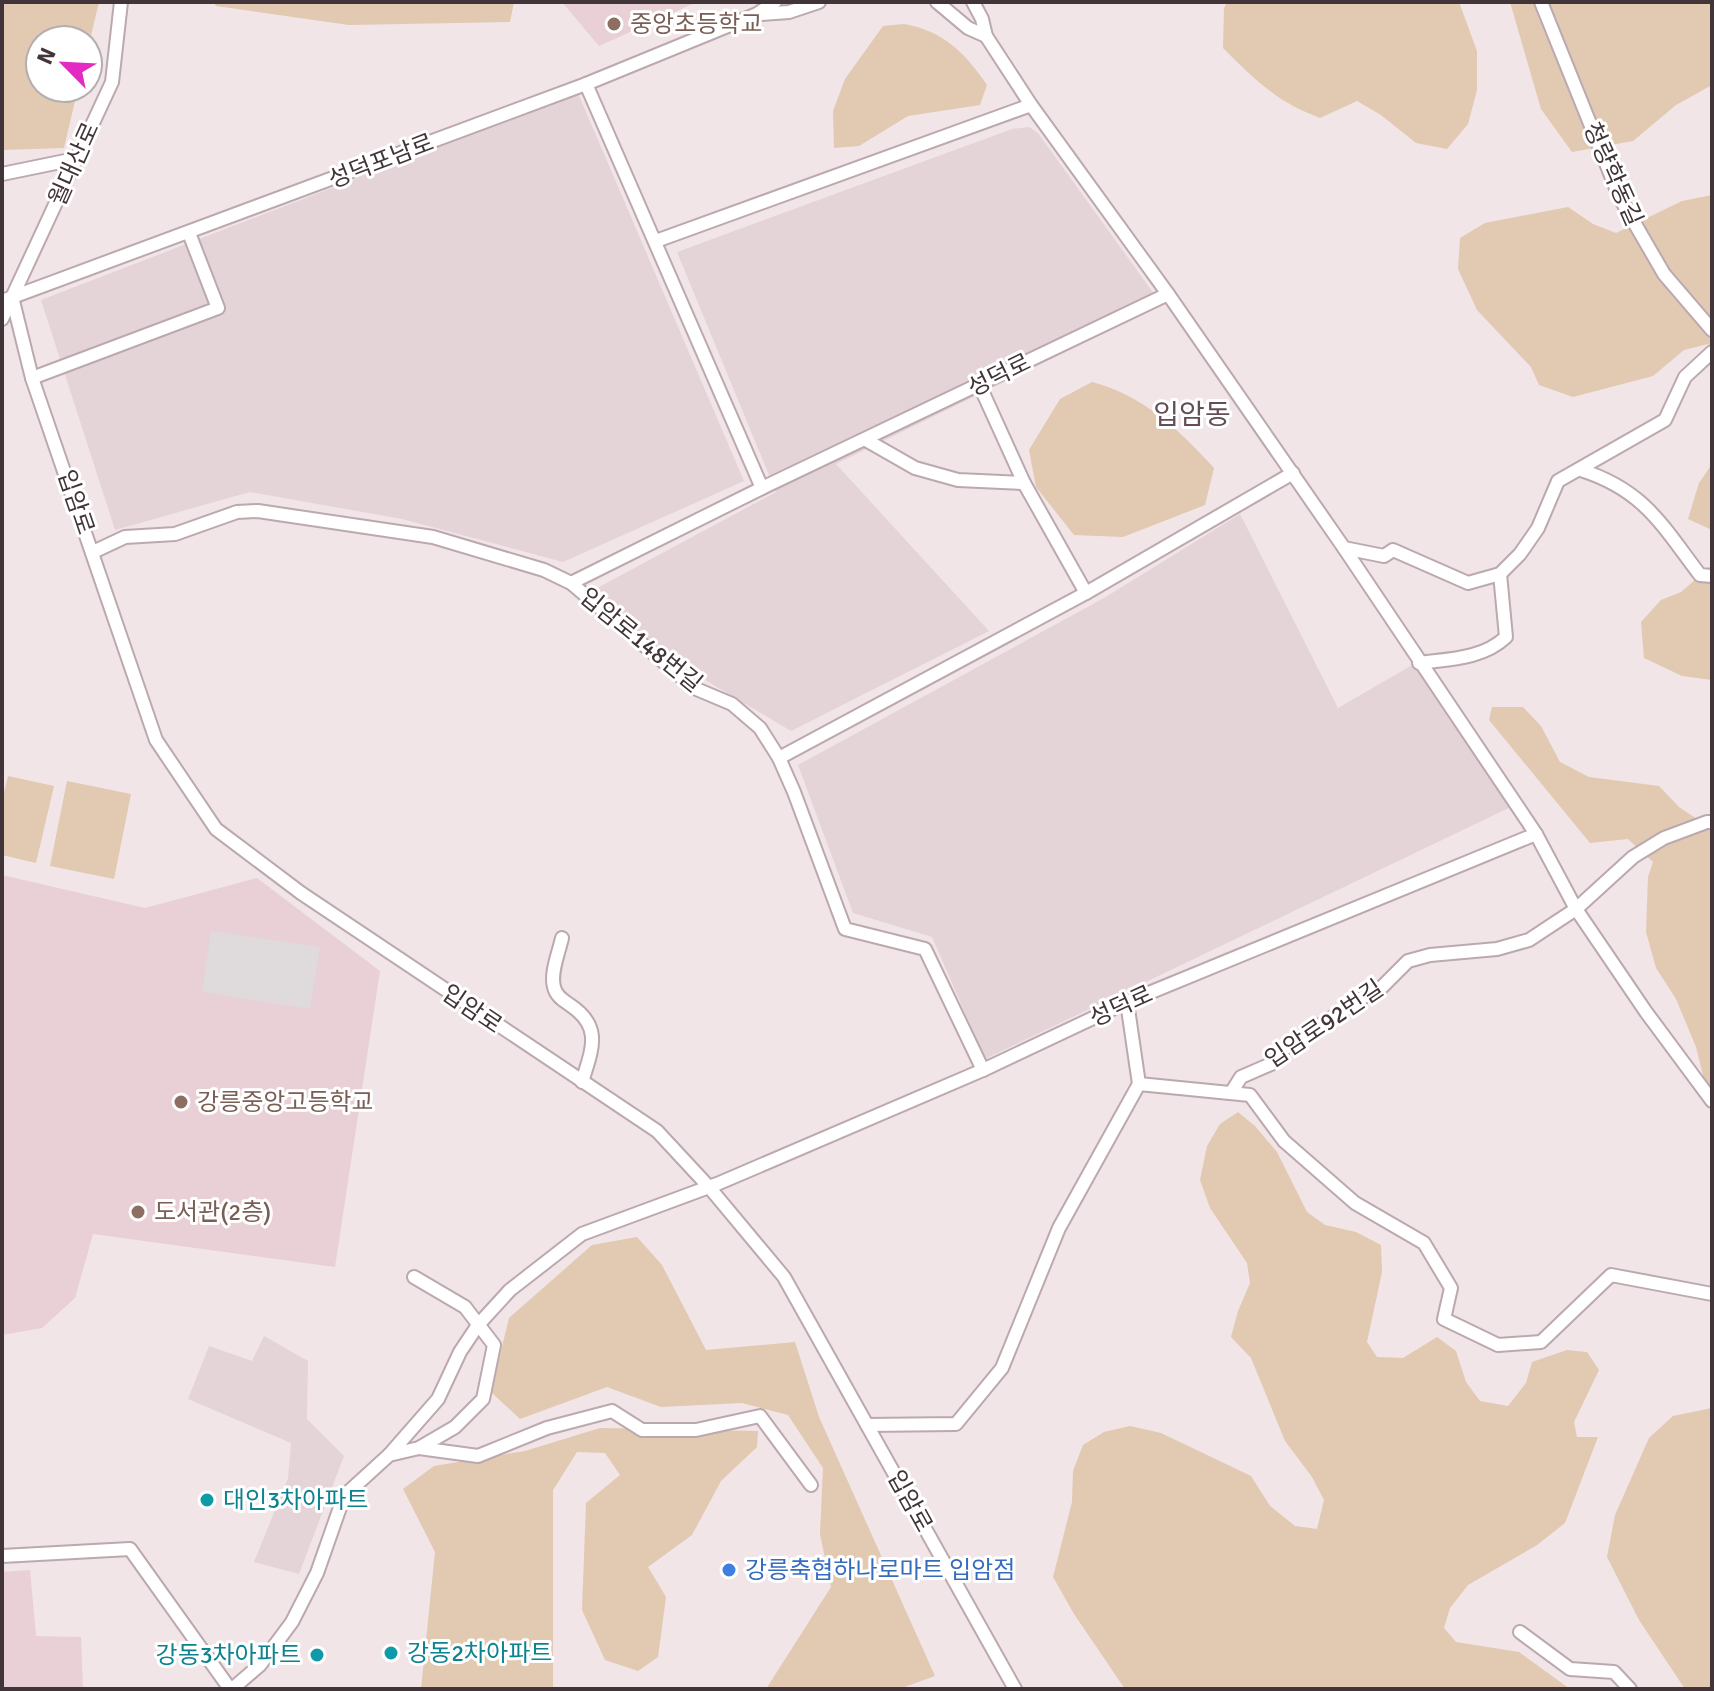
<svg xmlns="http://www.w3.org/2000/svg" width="1714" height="1691" viewBox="0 0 1714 1691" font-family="Signika,'Noto Sans KR',sans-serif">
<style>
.residential{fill:#e4d4d8}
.education{fill:#e8d0d6}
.green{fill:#e1c9b2}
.parking{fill:#dfdadc}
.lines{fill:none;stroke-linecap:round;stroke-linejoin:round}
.minor-casing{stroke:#bba9af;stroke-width:16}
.minor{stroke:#fff;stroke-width:12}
.education-dot{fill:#8d6e63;stroke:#fff;stroke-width:3}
.culture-dot{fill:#0f9aa8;stroke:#fff;stroke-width:3}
.shop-dot{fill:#3f7fe0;stroke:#fff;stroke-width:3}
.labels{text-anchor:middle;stroke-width:6;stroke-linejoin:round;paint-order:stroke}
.education-label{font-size:24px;fill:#785e54;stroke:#fff;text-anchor:start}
.street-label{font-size:24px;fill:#42353a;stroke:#fff}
.culture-label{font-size:24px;fill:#0d838f;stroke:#fff;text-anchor:start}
.shop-label{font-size:24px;fill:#366cbe;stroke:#fff;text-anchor:start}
.quarter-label{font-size:28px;fill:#644e56;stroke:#fff}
</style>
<rect width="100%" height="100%" fill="#f1e5e8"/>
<g class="residential">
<polygon points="578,93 744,481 563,562 402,519 250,492 115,530 41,300"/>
<polygon points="1029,127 1038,133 1162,305 836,464 989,631 791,731 685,668 598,597 599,587 776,492 677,252 1012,129"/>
<polygon points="1240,514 1338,708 1414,664 1515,805 985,1059 932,937 853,913 798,765 1104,598"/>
<polygon points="264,1336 308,1361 307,1419 344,1456 299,1574 254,1562 288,1478 291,1443 188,1399 209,1346 252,1361"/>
</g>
<g class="education">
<polygon points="562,2 697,2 599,46"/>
<polygon points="2,875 145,908 257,878 380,971 335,1267 93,1234 75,1298 42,1328 2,1335"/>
<polygon points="30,1570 36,1636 81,1637 83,1689 2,1689 2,1572"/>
</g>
<g class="green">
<polygon points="2,2 99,2 88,48 88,40 40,40 40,88 78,88 64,148 2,150"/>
<polygon points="213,2 514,2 510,22 349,25 216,6"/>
<path d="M1227 2H1459L1477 51V90L1468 124 1447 149 1416 143 1381 115 1357 101 1320 118C1277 102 1255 80 1223 48L1224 8Z"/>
<polygon points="1510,2 1712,2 1712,85 1676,105 1633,141 1572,152 1541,109"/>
<path d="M904 24C944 31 965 53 987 85L980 105 908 116 859 146 834 148 833 111 845 79 883 26Z"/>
<polygon points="1712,195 1712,343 1684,350 1653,376 1573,397 1539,385 1531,367 1477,310 1458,269 1460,238 1485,223 1568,207 1593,224 1616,233 1682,201"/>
<path d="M1092 382C1144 396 1178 429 1214 468L1205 505 1123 537 1074 535 1036 487 1029 450 1060 399Z"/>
<polygon points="1712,464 1712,530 1688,519 1699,483"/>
<polygon points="1712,565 1712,680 1682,676 1644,658 1641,622 1661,600 1681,592"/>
<polygon points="1492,707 1523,707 1541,726 1560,762 1589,777 1659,786 1679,807 1712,829 1712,1102 1708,1095 1696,1047 1676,999 1656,968 1646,932 1648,877 1653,862 1628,839 1590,843 1489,720"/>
<polygon points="8,776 54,786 36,863 2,855 2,800"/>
<polygon points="67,781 131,794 114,879 50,866"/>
<polygon points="1238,1112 1255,1126 1277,1152 1307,1212 1325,1225 1356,1232 1381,1245 1382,1272 1367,1342 1377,1357 1403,1358 1437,1337 1456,1351 1466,1382 1480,1401 1508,1406 1526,1383 1532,1362 1567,1350 1587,1352 1599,1370 1574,1422 1577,1437 1598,1437 1565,1523 1537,1545 1468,1585 1450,1608 1444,1628 1456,1642 1519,1652 1570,1689 1125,1689 1074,1614 1053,1577 1072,1502 1073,1471 1083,1445 1104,1432 1130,1426 1161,1433 1251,1476 1270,1506 1295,1526 1317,1529 1324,1500 1312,1477 1285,1441 1251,1358 1231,1337 1238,1311 1250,1283 1247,1263 1210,1208 1200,1180 1207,1146 1220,1124"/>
<polygon points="637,1237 662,1265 706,1350 795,1342 819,1417 935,1676 899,1689 766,1689 831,1587 820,1534 823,1468 788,1415 742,1403 661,1407 607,1387 520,1419 491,1392 509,1318 592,1245"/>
<polygon points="1712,1408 1712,1689 1685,1689 1639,1620 1607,1557 1615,1515 1649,1438 1673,1416"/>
<polygon points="600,1428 758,1431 757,1447 721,1481 692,1535 648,1567 666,1597 658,1657 638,1671 605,1660 582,1610 586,1503 620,1475 605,1453 577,1452 553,1490 553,1689 421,1689 435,1552 403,1489 434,1466 525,1451"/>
</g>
<polygon class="parking" points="211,931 320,947 310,1009 202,992"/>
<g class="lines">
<defs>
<g id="minor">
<polyline points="937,2 968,28 986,36"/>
<polyline points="973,2 982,19 986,36 1031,105 1168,294 1344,548 1536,834 1576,909 1646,1012 1712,1101"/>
<polyline points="1541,2 1620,198 1664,274 1712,330"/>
<polyline points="760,14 789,12 819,2"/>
<polyline points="586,84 762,488"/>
<polyline points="2,174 75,159"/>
<polyline points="656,241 1031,105"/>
<polyline points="12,297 32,378 156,740 216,829 301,893 657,1131 709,1187 784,1277 1015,1689"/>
<polyline points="2,301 586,84 757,14 775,2"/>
<polyline points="2,319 112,82 121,2"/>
<polyline points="32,378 218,308 189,233"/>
<polyline points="979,384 1024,483 1086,593"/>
<polyline points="866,440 915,468 958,480 1024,483"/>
<path d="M1581 470C1644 490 1662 525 1700 575L1712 576"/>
<polyline points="1344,548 1384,556 1393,550 1468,583 1500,574 1520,554 1538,528 1558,481 1665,420 1685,377 1712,352"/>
<polyline points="93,552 125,537 175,534 237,512 258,511 433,537 544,570 571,583 694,688 732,704 760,728 779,758 794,792 845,929 925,949 983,1070"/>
<polyline points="571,583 762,488 1168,294"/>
<path d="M1419 663C1449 659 1483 659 1506 637L1500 574"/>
<polyline points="779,758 1086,593 1293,473"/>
<path d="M562 938C559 952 550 973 554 987 556 996 563 1000 570 1005 603 1027 592 1049 582 1082"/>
<polyline points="1139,1084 1250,1095 1284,1141 1355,1203 1424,1243 1451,1288 1444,1319 1498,1345 1541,1342 1611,1275 1712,1294"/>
<polyline points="1231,1093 1241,1077 1271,1064 1279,1052 1365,996 1380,989 1408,961 1430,955 1497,949 1529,940 1576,909 1633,857 1664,838 1707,822 1712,822"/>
<polyline points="867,1425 956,1424 1002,1368 1059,1228 1139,1084 1127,1002"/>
<polyline points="419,1448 478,1456 547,1428 612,1411 642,1430 696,1430 760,1416 811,1485"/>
<polyline points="389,1455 438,1399 460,1352 478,1325 510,1290 582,1234 717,1184 983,1070 1127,1002 1536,834"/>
<polyline points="2,1556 130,1549 230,1689"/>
<polyline points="1520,1632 1570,1669 1614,1672 1630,1689"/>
<polyline points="232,1689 260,1665 292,1622 317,1573 344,1496 389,1455 419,1448 455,1427 483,1399 494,1345 465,1307 414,1277"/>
</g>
</defs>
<use href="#minor" class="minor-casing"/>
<use href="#minor" class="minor"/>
</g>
<g class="education-dot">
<circle cx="614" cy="24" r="8"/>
<circle cx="181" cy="1102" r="8"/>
<circle cx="138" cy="1212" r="8"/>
</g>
<g class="culture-dot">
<circle cx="207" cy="1500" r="8"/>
<circle cx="391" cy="1653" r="8"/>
<circle cx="317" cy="1655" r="8"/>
</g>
<circle class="shop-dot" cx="729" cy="1570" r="8"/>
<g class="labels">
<g class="education-label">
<text x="630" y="32">중앙초등학교</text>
<text x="197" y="1110">강릉중앙고등학교</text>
<text x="154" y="1220">도서관(2층)</text>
</g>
<g class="street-label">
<text transform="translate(381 161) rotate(-21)" y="8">성덕포남로</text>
<text transform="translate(74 164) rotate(-66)" y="8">월대산로</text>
<text transform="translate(1613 174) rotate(66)" y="8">청량학동길</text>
<text transform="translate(999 375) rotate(-26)" y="8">성덕로</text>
<text transform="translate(76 502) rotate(71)" y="8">입암로</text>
<text transform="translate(641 640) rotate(39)" y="8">입암로148번길</text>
<text transform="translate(1121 1006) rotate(-24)" y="8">성덕로</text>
<text transform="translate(472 1009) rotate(34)" y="8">입암로</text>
<text transform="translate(1324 1024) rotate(-34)" y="8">입암로92번길</text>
<text transform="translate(910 1501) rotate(61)" y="8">입암로</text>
</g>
<g class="culture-label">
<text x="223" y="1508">대인3차아파트</text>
<text x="407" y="1661">강동2차아파트</text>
<text x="301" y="1663" text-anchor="end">강동3차아파트</text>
</g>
<g class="shop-label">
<text x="745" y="1578">강릉축협하나로마트 입암점</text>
</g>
<g class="quarter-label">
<text x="1192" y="424">입암동</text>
</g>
</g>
<rect width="1714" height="1691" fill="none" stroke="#42353a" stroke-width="8"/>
<g transform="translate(64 64) rotate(294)"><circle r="38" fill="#ffffff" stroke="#b3aeb0" stroke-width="2"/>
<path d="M0-6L14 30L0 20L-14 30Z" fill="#e32ac2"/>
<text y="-12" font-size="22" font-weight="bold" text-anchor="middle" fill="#42353a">N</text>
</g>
</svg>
